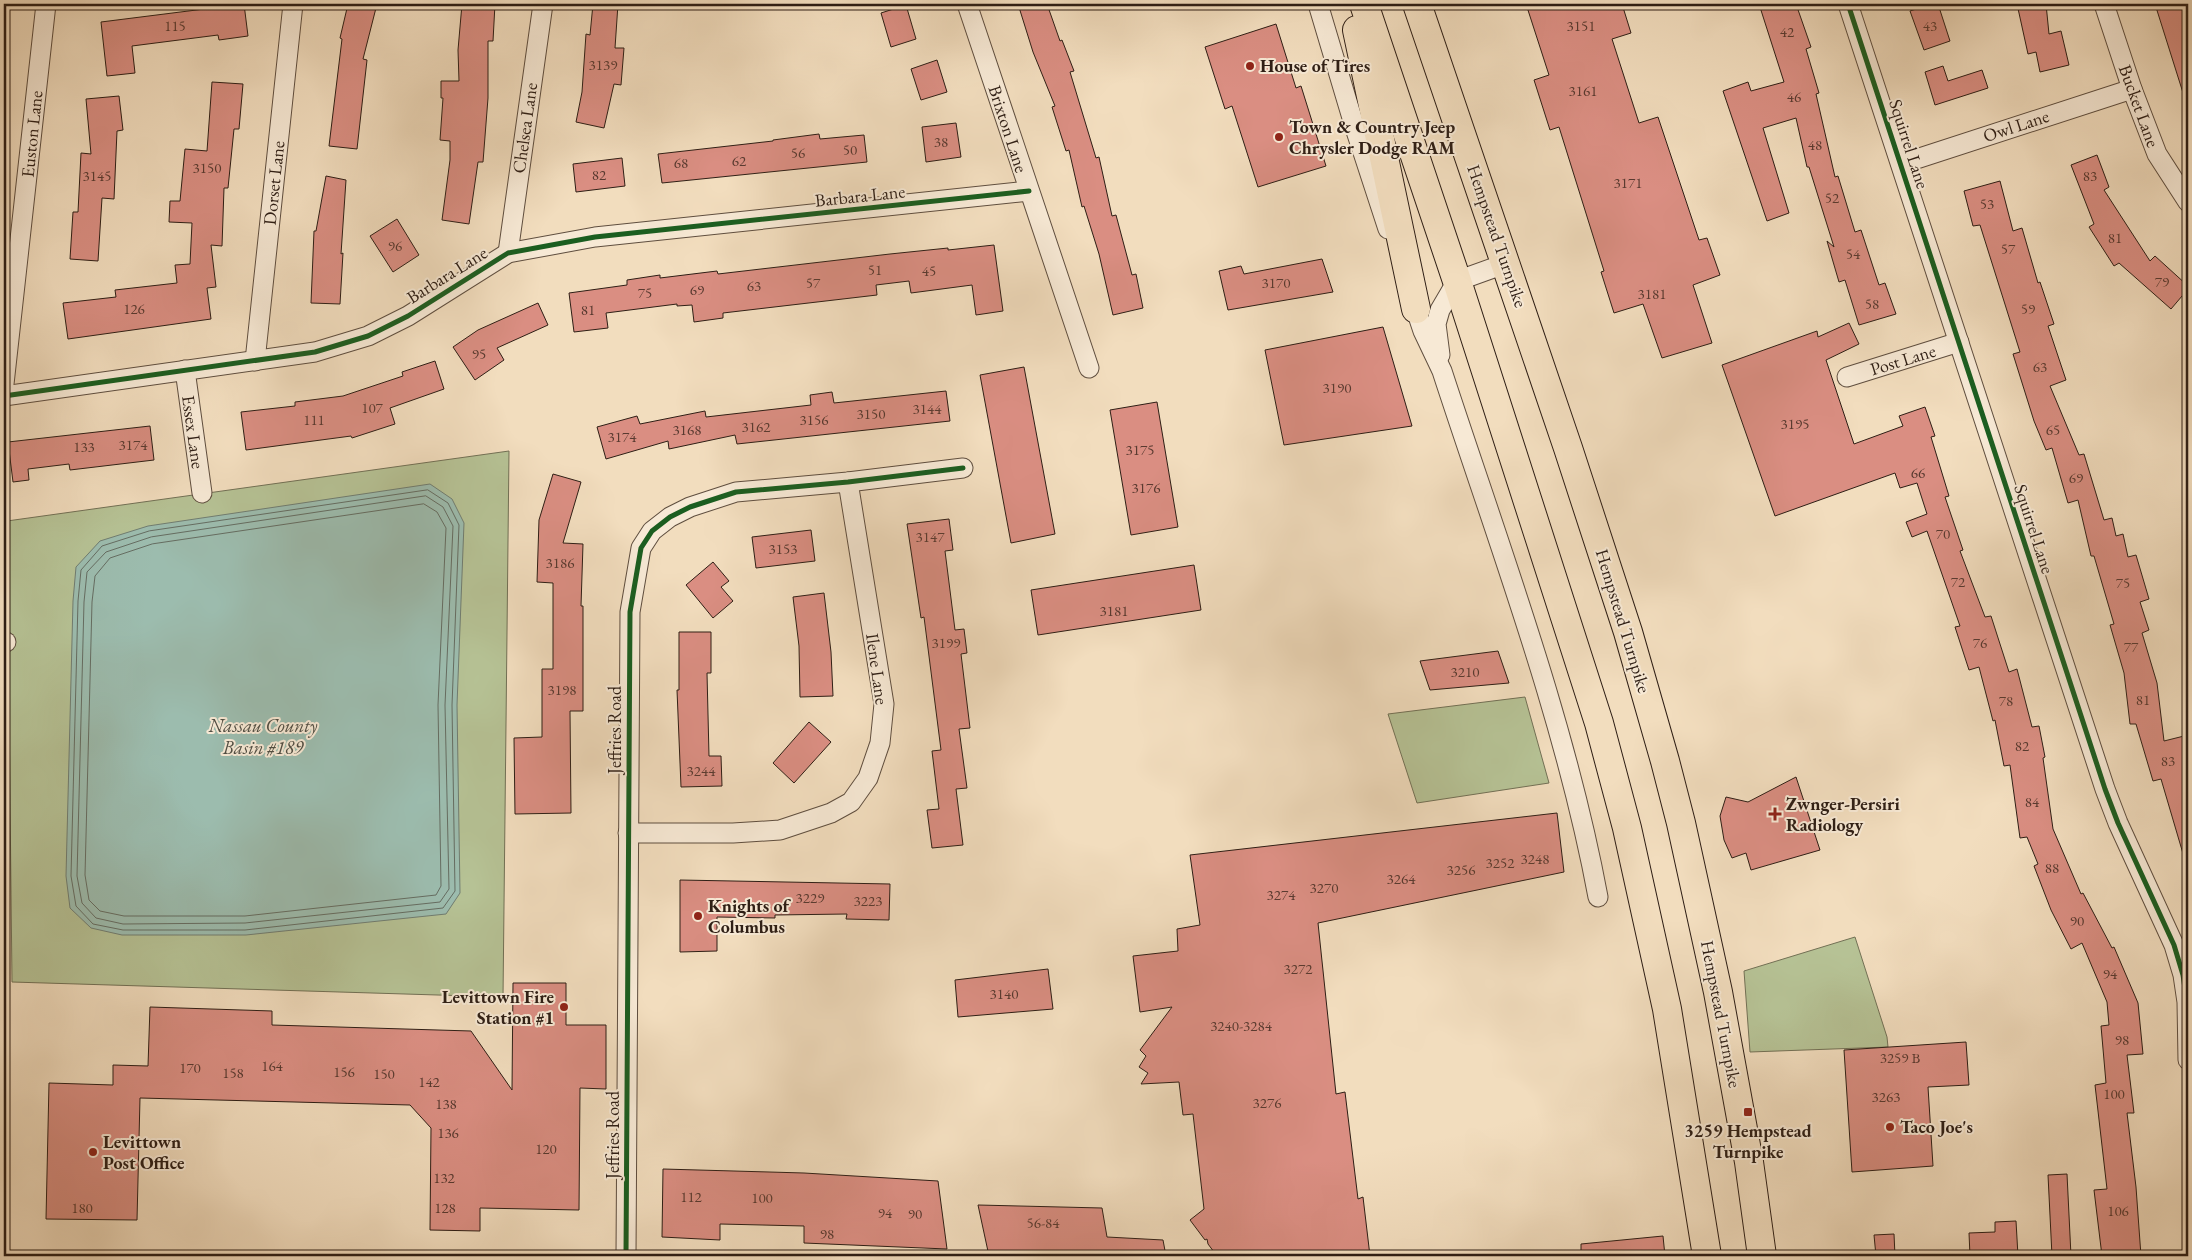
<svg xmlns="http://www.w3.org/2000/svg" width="2192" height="1260" viewBox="0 0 2192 1260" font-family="'EB Garamond',serif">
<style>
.green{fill:#b6c295;stroke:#727055}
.water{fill:#9cbcae;stroke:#707d71}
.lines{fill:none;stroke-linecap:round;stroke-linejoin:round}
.shore{stroke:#656d62;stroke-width:1}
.building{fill:#da8e82;stroke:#2e1e15}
.minor-casing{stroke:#5f4e3f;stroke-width:21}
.primary-casing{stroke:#2e1e15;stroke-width:30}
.minor{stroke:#f7e9d5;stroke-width:19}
.primary{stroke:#f2ddbe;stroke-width:28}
.cycleway-casing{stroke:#f7e9d5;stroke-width:8}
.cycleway{stroke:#1b5e20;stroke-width:5}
.poi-dot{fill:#8f2418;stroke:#f7e9d5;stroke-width:2}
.labels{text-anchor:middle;stroke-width:4;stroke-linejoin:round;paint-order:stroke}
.number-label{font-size:15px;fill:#593a30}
.poi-label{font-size:18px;font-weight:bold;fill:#2e1e15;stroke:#f7e9d5;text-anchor:start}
.street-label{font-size:18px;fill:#2e1e15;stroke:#f7e9d5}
.water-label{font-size:19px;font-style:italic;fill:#4f4d43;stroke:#f7e9d5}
</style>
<rect width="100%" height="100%" fill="#f2ddbe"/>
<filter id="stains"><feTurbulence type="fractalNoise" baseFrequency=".004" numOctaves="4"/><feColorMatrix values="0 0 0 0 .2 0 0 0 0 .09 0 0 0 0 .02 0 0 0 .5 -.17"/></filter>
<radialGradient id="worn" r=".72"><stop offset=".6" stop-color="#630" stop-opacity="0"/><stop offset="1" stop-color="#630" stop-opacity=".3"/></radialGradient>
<g class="green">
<polygon points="509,451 503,997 12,982 7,521"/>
<polygon points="1525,697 1549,783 1417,803 1388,714"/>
<polygon points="1855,937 1887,1037 1888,1047 1750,1052 1744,971"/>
</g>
<polygon class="water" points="430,484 452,499 464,523 457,705 460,893 446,914 246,935 122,935 91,928 70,908 66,876 73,601 76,567 100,541 148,526"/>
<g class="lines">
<g class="shore">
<polygon points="428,490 448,503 459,525 452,705 455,891 443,908 245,930 123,930 93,924 76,906 71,876 78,601 81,570 102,546 149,531"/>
<polygon points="426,496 443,507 453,526 445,705 449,889 440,902 245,923 123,924 96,918 82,903 77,876 84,602 87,572 106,552 151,537"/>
<polygon points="424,504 437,512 446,528 438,705 441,886 436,895 245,916 124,916 100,911 89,900 85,875 92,602 95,576 110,558 152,544"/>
</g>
</g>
<g class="building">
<polygon points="244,4 248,36 219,40 218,35 132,46 135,73 107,76 101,22"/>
<polygon points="348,4 377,4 363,59 367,60 357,149 329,146 342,39 340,38"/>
<polygon points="462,4 495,4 493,41 488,41 488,98 483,162 478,162 469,224 442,220 450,160 450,141 440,140 443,98 441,98 441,81 459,81 458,50"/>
<polygon points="593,4 618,4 615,48 624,48 621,85 614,84 604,128 576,122 582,92 586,34 590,35"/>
<polygon points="1018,4 1047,4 1060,41 1062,40 1074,71 1070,72 1096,158 1099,157 1112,216 1116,215 1132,275 1136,274 1143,308 1113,315 1099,254 1084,206 1082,207 1069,150 1066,151 1052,107 1055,106 1033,52"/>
<polygon points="1526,4 1622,4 1631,33 1612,39 1639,123 1658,117 1699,240 1707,238 1720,275 1693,285 1712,343 1662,358 1643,304 1614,313 1601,272 1604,271 1559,127 1550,130 1534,80 1549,75"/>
<polygon points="1759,4 1796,4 1811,47 1806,49 1819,93 1816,94 1835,177 1838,176 1855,232 1861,230 1879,285 1885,283 1896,314 1859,325 1845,280 1839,282 1827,241 1834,247 1809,167 1807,167 1796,118 1763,128 1789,213 1767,221 1723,91 1748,82 1751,91 1784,82"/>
<polygon points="1932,4 1938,4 1950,41 1924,50 1910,11"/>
<polygon points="2017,4 2046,4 2049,34 2061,31 2069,65 2040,72 2036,52 2028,54"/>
<polygon points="2155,4 2188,4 2188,96 2184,96"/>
<polygon points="906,5 916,39 891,47 881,13"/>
<polygon points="1276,24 1296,88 1301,86 1326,166 1258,187 1232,106 1225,109 1205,47"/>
<polygon points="937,60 947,92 921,100 911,69"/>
<polygon points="1943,66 1948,81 1982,70 1988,88 1935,105 1925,72"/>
<polygon points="212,82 243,84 239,129 234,129 228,188 224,188 222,246 211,245 216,287 207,288 211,319 68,339 63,303 116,297 115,290 177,283 175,265 190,264 192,223 169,222 170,201 180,201 185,149 207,151"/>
<polygon points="119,96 123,130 117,131 114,199 102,198 98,261 70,259 73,212 78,212 81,153 91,154 86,99"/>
<polygon points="956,123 961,157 926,162 922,127"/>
<polygon points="819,134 820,139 864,135 867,162 662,183 658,154 773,141 773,140"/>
<polygon points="2097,155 2109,187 2104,190 2150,261 2155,256 2188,286 2188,289 2171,309 2119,263 2114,266 2089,227 2094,224 2071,165"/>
<polygon points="622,158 625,186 576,192 573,164"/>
<polygon points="326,176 346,180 341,254 343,253 340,304 311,303 314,231 316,231"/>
<polygon points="2000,181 2013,231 2022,228 2038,283 2040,282 2054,324 2048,326 2066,380 2050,386 2079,455 2084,454 2104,520 2112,518 2116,536 2123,534 2128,557 2136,555 2149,599 2140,602 2149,630 2142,633 2157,683 2164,741 2184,736 2188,751 2188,856 2184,857 2161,779 2153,781 2136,724 2130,724 2124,673 2110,625 2114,624 2094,556 2091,556 2078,500 2068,503 2052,448 2046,450 2034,421 2013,354 2020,352 1980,225 1973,226 1964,191"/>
<polygon points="397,219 419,255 393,272 370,236"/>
<polygon points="994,245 1003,311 976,315 972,285 911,293 909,281 876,285 877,295 723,313 723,318 694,322 692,305 677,306 677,304 606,313 608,328 574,332 569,293 627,285 627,280 660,275 660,278 717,271 718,274 890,254 948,248 948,250"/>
<polygon points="1322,259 1333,292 1228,310 1219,271 1241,266 1244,274"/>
<polygon points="538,303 548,325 497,348 504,360 475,380 453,347 478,330"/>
<polygon points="1849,323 1859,344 1826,360 1854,444 1903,426 1899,416 1925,407 1935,436 1931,437 1949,496 1945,497 1963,550 1960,551 1985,617 1991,616 2009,672 2017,669 2032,727 2039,726 2045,757 2043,758 2053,829 2081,894 2083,893 2112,948 2114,947 2138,1003 2143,1054 2127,1055 2134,1113 2127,1113 2136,1187 2141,1256 2102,1256 2094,1190 2107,1189 2095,1085 2106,1083 2101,1026 2109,1025 2107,1002 2082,943 2071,949 2051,910 2034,866 2038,864 2027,837 2020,838 2010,765 2004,766 1995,720 1993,721 1979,667 1969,670 1955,627 1960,626 1927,531 1912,537 1906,522 1927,514 1917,483 1900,488 1895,473 1775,516 1722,365 1817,331 1818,337"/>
<polygon points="1383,327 1412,426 1284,445 1265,350"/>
<polygon points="435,361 444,389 390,408 395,424 352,438 351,436 246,450 241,412 295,406 295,402 343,396 403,376 402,372"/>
<polygon points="1024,367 1055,534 1011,543 980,375"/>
<polygon points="946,391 950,421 737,444 735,435 669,449 668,441 606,459 597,427 637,416 640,424 705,411 706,417 811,405 810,395 832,392 834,403"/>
<polygon points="1157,402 1178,527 1131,535 1110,410"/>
<polygon points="150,426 154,460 70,470 69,464 28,469 29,480 13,482 8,442"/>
<polygon points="553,474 581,482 563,543 583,544 581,606 583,606 583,711 570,711 571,813 515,814 514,738 542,737 542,669 553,669 553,583 537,582 539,520"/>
<polygon points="949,519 953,550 945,551 955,630 964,629 967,653 961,654 970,728 959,729 967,788 956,789 963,845 932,848 927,810 939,809 932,751 941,750 924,617 921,618 907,524"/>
<polygon points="811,530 815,561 756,568 752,537"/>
<polygon points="713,562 729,581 721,587 733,601 713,618 686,585"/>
<polygon points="1194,565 1201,610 1038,635 1031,590"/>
<polygon points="824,593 831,652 833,696 800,697 799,646 793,597"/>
<polygon points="679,632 711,632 711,673 707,673 709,756 721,756 722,786 681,787 677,690 679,690"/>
<polygon points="1498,651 1509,683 1430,690 1420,661"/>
<polygon points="809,722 831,742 794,783 773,763"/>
<polygon points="1796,777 1820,850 1751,870 1746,853 1732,858 1724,840 1720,816 1726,797 1748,802"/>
<polygon points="1557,813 1564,872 1318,923 1336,1094 1345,1092 1358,1199 1363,1197 1370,1256 1217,1256 1208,1244 1207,1239 1205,1240 1190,1220 1204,1209 1193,1114 1183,1115 1179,1082 1141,1084 1148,1073 1139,1067 1146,1056 1140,1050 1172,1007 1140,1012 1133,956 1178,951 1177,929 1200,925 1190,855"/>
<polygon points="680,880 890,884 889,920 846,919 847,914 775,915 775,918 717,917 717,951 680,952"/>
<polygon points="1048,969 1053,1009 958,1017 955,980"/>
<polygon points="513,983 566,983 566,1025 606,1025 606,1089 580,1088 579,1210 480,1208 480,1231 430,1230 431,1128 410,1105 140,1098 137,1220 46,1219 49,1083 113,1085 113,1065 148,1066 150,1007 272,1011 272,1025 471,1031 512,1090"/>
<polygon points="1966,1042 1969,1085 1928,1087 1933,1166 1852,1172 1844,1050"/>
<polygon points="663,1169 804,1173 938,1181 947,1249 804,1243 804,1226 720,1224 720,1240 662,1237"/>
<polygon points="2067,1174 2071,1256 2052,1256 2048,1175"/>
<polygon points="978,1205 1102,1208 1107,1237 1163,1240 1166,1256 989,1256"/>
<polygon points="2016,1221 2018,1256 1970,1256 1969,1233 1995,1232 1995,1222"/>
<polygon points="1894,1234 1895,1256 1876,1256 1874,1235"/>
<polygon points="1663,1236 1665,1256 1581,1256 1581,1244"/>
</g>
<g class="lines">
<defs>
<g id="minor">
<polyline points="967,4 1089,368"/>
<polyline points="1318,4 1355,128 1388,229"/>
<polyline points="1848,4 2105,789 2118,823 2174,945 2183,975 2187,1002 2188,1060"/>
<polyline points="2104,4 2132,89 2157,154 2188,202"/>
<polyline points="1901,164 2132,89"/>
<polyline points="508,253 543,4"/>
<path d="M1412 298 1423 331 1442 371C1498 543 1565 719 1598 897"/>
<polyline points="1440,355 1436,324 1440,310 1457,281 1507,263"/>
<polyline points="255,361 293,4"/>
<polyline points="185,370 202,493"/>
<polyline points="1847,377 1959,342"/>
<polyline points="4,384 46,4"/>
<polyline points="4,396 315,352 368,336 408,316 508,253 595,237 1029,191"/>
<polyline points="4,642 6,642"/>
<polyline points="628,833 733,833 780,830 831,813 851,802 868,778 880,743 884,704 848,482"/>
<polyline points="626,1256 630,612 641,548 652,531 670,517 690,507 736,492 848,482 963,468"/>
</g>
<g id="primary">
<polyline points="1364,4 1457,281 1599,723 1627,828 1667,1009 1707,1256"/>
<polyline points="1417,4 1568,448 1628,632 1665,761 1681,823 1718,992 1749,1162 1762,1256"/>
<polyline points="1357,30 1416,309"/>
</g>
</defs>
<use href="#minor" class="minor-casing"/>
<use href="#primary" class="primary-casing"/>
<use href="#minor" class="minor"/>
<use href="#primary" class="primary"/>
<defs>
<g id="cycleway">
<polyline points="1848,4 2105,789 2118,823 2174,945 2183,975 2187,1002 2188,1060"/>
<polyline points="4,396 315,352 368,336 408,316 508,253 595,237 1029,191"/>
<polyline points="626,1256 630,612 641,548 652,531 670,517 690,507 736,492 848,482 963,468"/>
</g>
</defs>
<use href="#cycleway" class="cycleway-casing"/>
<use href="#cycleway" class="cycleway"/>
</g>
<g class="poi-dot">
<circle cx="1250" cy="66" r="5"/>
<circle cx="1279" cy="137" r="5"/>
<path d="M1772.5 806.5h5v5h5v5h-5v5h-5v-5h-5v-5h5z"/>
<circle cx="698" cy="916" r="5"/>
<circle cx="564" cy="1007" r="5"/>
<rect x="1743" y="1107" width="10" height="10" rx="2.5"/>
<circle cx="1890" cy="1127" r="5"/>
<circle cx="93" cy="1152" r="5"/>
</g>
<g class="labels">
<g class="number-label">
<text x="175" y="31">115</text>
<text x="1581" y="31">3151</text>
<text x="1930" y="31">43</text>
<text x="1787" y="37">42</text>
<text x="603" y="70">3139</text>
<text x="1583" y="96">3161</text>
<text x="1794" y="102">46</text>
<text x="941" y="147">38</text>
<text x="1815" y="150">48</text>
<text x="850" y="155">50</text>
<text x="798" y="158">56</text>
<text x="739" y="166">62</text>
<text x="681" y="168">68</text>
<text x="207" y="173">3150</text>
<text x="599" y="180">82</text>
<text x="97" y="181">3145</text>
<text x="2090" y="181">83</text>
<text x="1628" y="188">3171</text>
<text x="1832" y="203">52</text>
<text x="1987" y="209">53</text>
<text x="2115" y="243">81</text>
<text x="395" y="251">96</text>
<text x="2008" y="254">57</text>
<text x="1853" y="259">54</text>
<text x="875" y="275">51</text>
<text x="929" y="276">45</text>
<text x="2162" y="287">79</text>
<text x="813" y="288">57</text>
<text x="1276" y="288">3170</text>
<text x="754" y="291">63</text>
<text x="697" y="295">69</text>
<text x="645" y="298">75</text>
<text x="1652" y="299">3181</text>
<text x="1872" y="309">58</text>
<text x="134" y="314">126</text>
<text x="2028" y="314">59</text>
<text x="588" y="315">81</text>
<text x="479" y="359">95</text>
<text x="2040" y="372">63</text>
<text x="1337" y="393">3190</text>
<text x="372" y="413">107</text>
<text x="927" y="414">3144</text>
<text x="871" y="419">3150</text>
<text x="314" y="425">111</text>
<text x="814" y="425">3156</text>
<text x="1795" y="429">3195</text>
<text x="756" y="432">3162</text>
<text x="687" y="435">3168</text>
<text x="2053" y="435">65</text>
<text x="622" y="442">3174</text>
<text x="133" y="450">3174</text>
<text x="84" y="452">133</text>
<text x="1140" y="455">3175</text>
<text x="1918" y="478">66</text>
<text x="2076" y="483">69</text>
<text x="1146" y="493">3176</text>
<text x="1943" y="539">70</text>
<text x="930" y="542">3147</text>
<text x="783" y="554">3153</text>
<text x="560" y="568">3186</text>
<text x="1958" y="587">72</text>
<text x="2123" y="588">75</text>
<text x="1114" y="616">3181</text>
<text x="946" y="648">3199</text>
<text x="1980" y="648">76</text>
<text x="2131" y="652">77</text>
<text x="1465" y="677">3210</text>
<text x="562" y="695">3198</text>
<text x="2143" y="705">81</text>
<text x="2006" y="706">78</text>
<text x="2022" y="751">82</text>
<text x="2168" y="766">83</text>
<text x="701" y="776">3244</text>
<text x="2032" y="807">84</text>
<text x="1535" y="864">3248</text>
<text x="1500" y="868">3252</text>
<text x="2052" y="873">88</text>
<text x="1461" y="875">3256</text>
<text x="1401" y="884">3264</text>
<text x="1324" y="893">3270</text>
<text x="1281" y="900">3274</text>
<text x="810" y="903">3229</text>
<text x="868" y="906">3223</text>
<text x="2077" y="926">90</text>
<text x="1298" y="974">3272</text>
<text x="2110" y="979">94</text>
<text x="1004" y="999">3140</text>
<text x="1241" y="1031">3240-3284</text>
<text x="2122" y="1045">98</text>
<text x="1900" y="1063">3259 B</text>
<text x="272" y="1071">164</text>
<text x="190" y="1073">170</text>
<text x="344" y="1077">156</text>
<text x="233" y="1078">158</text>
<text x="384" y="1079">150</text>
<text x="429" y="1087">142</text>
<text x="2114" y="1099">100</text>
<text x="1886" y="1102">3263</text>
<text x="1267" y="1108">3276</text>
<text x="446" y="1109">138</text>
<text x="448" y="1138">136</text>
<text x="546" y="1154">120</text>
<text x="444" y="1183">132</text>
<text x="691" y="1202">112</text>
<text x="762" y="1203">100</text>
<text x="82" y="1213">180</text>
<text x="445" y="1213">128</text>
<text x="2118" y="1216">106</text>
<text x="885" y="1218">94</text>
<text x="915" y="1219">90</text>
<text x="1043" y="1228">56-84</text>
<text x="827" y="1239">98</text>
</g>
<g class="poi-label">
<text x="1260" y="72">House of Tires</text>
<text x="1289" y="133">Town &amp; Country Jeep<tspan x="1289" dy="21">Chrysler Dodge RAM</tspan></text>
<text x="1786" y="810">Zwnger-Persiri<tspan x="1786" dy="21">Radiology</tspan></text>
<text x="708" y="912">Knights of<tspan x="708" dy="21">Columbus</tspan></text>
<text x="554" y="1003" text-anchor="end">Levittown Fire<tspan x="554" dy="21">Station #1</tspan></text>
<text x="1900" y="1133">Taco Joe's</text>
<text x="1748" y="1137" text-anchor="middle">3259 Hempstead<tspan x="1748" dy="21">Turnpike</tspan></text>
<text x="103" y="1148">Levittown<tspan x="103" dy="21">Post Office</tspan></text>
</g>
<g class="street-label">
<text transform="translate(2139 106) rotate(70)" y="6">Bucket Lane</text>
<text transform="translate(2016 126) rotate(-18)" y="6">Owl Lane</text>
<text transform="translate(525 128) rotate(-82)" y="6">Chelsea Lane</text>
<text transform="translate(1008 129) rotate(72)" y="6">Brixton Lane</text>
<text transform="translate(32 134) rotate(-84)" y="6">Euston Lane</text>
<text transform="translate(1909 144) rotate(72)" y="6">Squirrel Lane</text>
<text transform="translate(274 183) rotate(-84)" y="6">Dorset Lane</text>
<text transform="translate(860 196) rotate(-6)" y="6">Barbara Lane</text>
<text transform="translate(1497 236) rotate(71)" y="6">Hempstead Turnpike</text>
<text transform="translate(447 275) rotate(-32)" y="6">Barbara Lane</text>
<text transform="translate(1903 360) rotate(-17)" y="6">Post Lane</text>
<text transform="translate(193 432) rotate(82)" y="6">Essex Lane</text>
<text transform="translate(2034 529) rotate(72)" y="6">Squirrel Lane</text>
<text transform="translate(1623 621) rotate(73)" y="6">Hempstead Turnpike</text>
<text transform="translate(877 669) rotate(82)" y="6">Ilene Lane</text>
<text transform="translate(615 730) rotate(-90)" y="6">Jeffries Road</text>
<text transform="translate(1721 1014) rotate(79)" y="6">Hempstead Turnpike</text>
<text transform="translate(613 1135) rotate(-90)" y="6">Jeffries Road</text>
</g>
<g class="water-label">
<text x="263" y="732">Nassau County<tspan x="263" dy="22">Basin #189</tspan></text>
</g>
</g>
<rect width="2192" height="1260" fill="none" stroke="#f2ddbe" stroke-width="20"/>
<rect x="5" y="5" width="2182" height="1250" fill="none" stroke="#2e1e15" stroke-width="2.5"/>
<rect x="10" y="10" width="2172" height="1240" fill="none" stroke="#2e1e15"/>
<rect width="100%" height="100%" filter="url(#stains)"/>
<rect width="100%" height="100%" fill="url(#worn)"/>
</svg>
